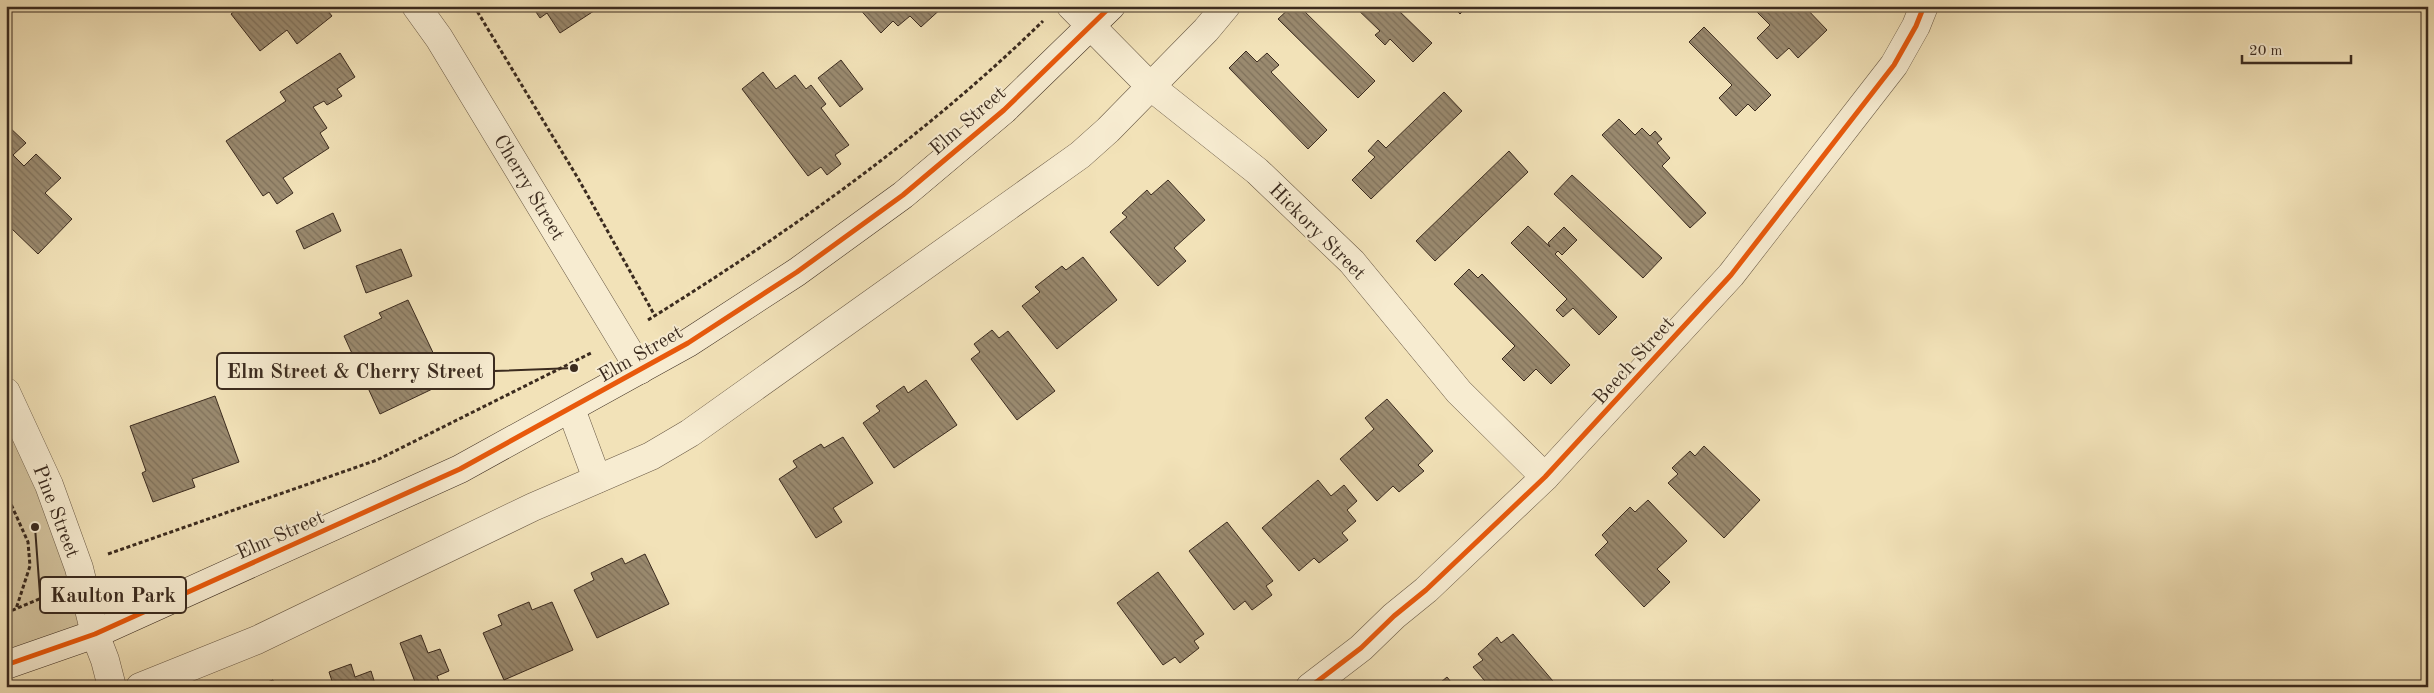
<svg xmlns="http://www.w3.org/2000/svg" width="2434" height="693" viewBox="0 0 2434 693" font-family="'Old Standard TT',serif">
<style>
.park{fill:#d3c39e;stroke:#87775e}
.building{fill:url(#building-back-hatch);stroke:#3b2b1f}
.lines{fill:none;stroke-linecap:round;stroke-linejoin:round}
.street-casing{stroke:#695945;stroke-width:29}
.secondary-casing{stroke:#3b2b1f;stroke-width:29}
.path{stroke:#3b2b1f;stroke-width:3;stroke-dasharray:4 2.5;stroke-linecap:butt}
.street{stroke:#f7ecd1;stroke-width:28}
.secondary{stroke:#f7ecd1;stroke-width:28}
.cycleway-casing{stroke:#f7ecd1;stroke-width:8}
.cycleway{stroke:#e8590c;stroke-width:5}
.labels{text-anchor:middle;stroke-width:4;stroke-linejoin:round;paint-order:stroke}
.street-label{font-size:20px;fill:#3b2b1f;stroke:#f7ecd1}
.leader{fill:none;stroke:#3b2b1f;stroke-width:2}
.callout-dot{fill:#3b2b1f;stroke:#f7ecd1;stroke-width:2}
.callout{fill:#f7ecd1;stroke:#3b2b1f;stroke-width:2}
.callout-label{font-size:21px;text-anchor:middle;font-weight:bold;fill:#3b2b1f}
</style>
<defs>
<pattern id="building-back-hatch" width="6" height="6" patternUnits="userSpaceOnUse" patternTransform="scale(1.25)"><rect width="6" height="6" fill="#9a8a6f"/><path d="M-1 5l2 2M0 0l6 6M5-1l2 2" fill="none" stroke="#7f715b"/></pattern>
</defs>
<rect width="100%" height="100%" fill="#f2e2b8"/>
<filter id="stains"><feTurbulence type="fractalNoise" baseFrequency=".004" numOctaves="4"/><feColorMatrix values="0 0 0 0 .2 0 0 0 0 .09 0 0 0 0 .02 0 0 0 .5 -.17"/></filter>
<radialGradient id="worn" r=".72"><stop offset=".6" stop-color="#630" stop-opacity="0"/><stop offset="1" stop-color="#630" stop-opacity=".3"/></radialGradient>
<polygon class="park" points="6,392 95,634 6,665"/>
<g class="building">
<polygon points="241,6 324,6 332,16 297,44 287,30 260,51 231,14"/>
<polygon points="532,6 600,6 600,7 560,33 547,13 540,18"/>
<polygon points="857,6 944,6 921,27 910,16 898,26 893,21 881,33"/>
<polygon points="1292,6 1299,6 1375,81 1358,98 1278,19"/>
<polygon points="1354,6 1394,6 1432,43 1413,62 1390,39 1385,45 1375,35 1380,31"/>
<polygon points="1452,6 1468,6 1460,14"/>
<polygon points="1751,6 1804,6 1827,30 1798,58 1789,48 1777,59 1757,38 1770,25"/>
<polygon points="1704,27 1771,95 1755,111 1748,104 1736,116 1719,98 1732,85 1689,42"/>
<polygon points="1246,51 1257,62 1267,53 1279,65 1271,72 1327,130 1308,149 1229,68"/>
<polygon points="340,53 355,77 337,89 342,96 327,105 324,101 313,107 327,128 320,133 329,148 283,178 293,193 277,204 269,192 263,196 226,141 286,101 280,92"/>
<polygon points="841,60 863,89 840,107 818,78"/>
<polygon points="763,72 776,89 795,75 806,89 811,85 826,104 821,108 849,145 835,155 841,164 827,175 821,167 808,176 742,89"/>
<polygon points="1444,92 1462,111 1371,199 1352,180 1375,157 1368,151 1378,140 1386,148"/>
<polygon points="1619,119 1635,135 1642,128 1650,136 1655,131 1662,139 1657,143 1670,158 1662,166 1706,213 1690,228 1602,135"/>
<polygon points="6,124 26,143 13,155 24,166 36,154 61,178 45,193 72,219 38,254 11,228 6,231"/>
<polygon points="1509,151 1528,172 1435,261 1416,241"/>
<polygon points="1572,175 1662,258 1643,278 1554,194"/>
<polygon points="1168,180 1205,220 1174,248 1186,261 1158,286 1110,232 1127,217 1122,213 1147,190 1151,195"/>
<polygon points="333,213 341,231 304,249 296,231"/>
<polygon points="1528,226 1550,247 1548,243 1564,227 1577,240 1562,255 1558,251 1555,254 1617,317 1599,335 1573,308 1563,317 1556,310 1567,299 1511,243"/>
<polygon points="401,249 412,276 366,293 356,266"/>
<polygon points="1083,257 1117,300 1057,349 1022,306 1040,292 1035,287 1062,266 1066,270"/>
<polygon points="1469,269 1478,278 1482,274 1570,365 1551,384 1536,369 1524,381 1502,359 1515,346 1454,284"/>
<polygon points="408,300 447,382 380,414 344,336 382,318 379,313"/>
<polygon points="992,330 999,338 1008,331 1055,391 1017,420 971,359 980,352 974,344"/>
<polygon points="926,380 957,425 894,468 863,423 880,411 876,406 904,386 908,393"/>
<polygon points="215,396 239,462 192,479 195,487 153,502 142,473 146,471 130,426"/>
<polygon points="1387,399 1433,451 1418,465 1424,471 1399,492 1393,486 1377,501 1340,459 1374,429 1365,418"/>
<polygon points="843,437 873,483 833,508 842,522 816,538 779,479 797,467 793,461 821,444 824,448"/>
<polygon points="1704,446 1760,500 1724,538 1668,483 1678,474 1672,468 1690,451 1695,456"/>
<polygon points="1318,480 1331,496 1344,485 1357,501 1347,510 1356,521 1342,533 1348,540 1319,563 1314,558 1299,571 1262,528"/>
<polygon points="1648,500 1687,541 1657,569 1670,582 1644,607 1595,555 1608,542 1602,535 1630,507 1635,512"/>
<polygon points="1227,522 1273,581 1266,586 1272,595 1252,610 1245,601 1234,610 1189,551"/>
<polygon points="645,554 669,604 597,638 574,590 594,580 591,573 622,558 625,564"/>
<polygon points="1158,572 1204,634 1194,641 1199,648 1180,663 1175,657 1163,665 1117,603"/>
<polygon points="529,602 532,610 552,602 573,650 504,680 483,633 502,625 498,615"/>
<polygon points="1513,634 1558,687 1490,687 1473,667 1483,660 1478,654 1497,637 1501,643"/>
<polygon points="421,635 428,653 440,649 449,671 437,676 441,687 417,687 400,643"/>
<polygon points="351,664 355,677 371,671 376,687 334,687 329,672"/>
<polygon points="1447,677 1455,687 1435,687"/>
<polygon points="273,680 275,687 255,687 255,686"/>
</g>
<g class="lines">
<defs>
<g id="street">
<polyline points="416,6 439,38 640,370"/>
<polyline points="1071,6 1150,86 1257,171 1352,262 1459,392 1545,477"/>
<polyline points="6,392 49,485 79,568 95,634 105,660 112,687"/>
<polyline points="571,409 597,479"/>
<polyline points="140,687 257,640 533,507 651,456 690,433 1080,155 1108,130 1206,30 1226,6"/>
<polyline points="1310,687 1361,648 1394,616 1426,590 1545,477 1731,275 1894,65 1916,26 1924,6"/>
</g>
<polyline id="secondary" points="6,665 95,634 460,469 688,343 797,272 903,195 1004,110 1111,6"/>
</defs>
<use href="#street" class="street-casing"/>
<use href="#secondary" class="secondary-casing"/>
<g class="path">
<polyline points="474,6 579,180 655,316"/>
<path d="M648 320C788 233 924 137 1043 21"/>
<polyline points="6,493 28,542 30,566 16,609"/>
<polyline points="108,554 377,460 591,353"/>
<polyline points="6,613 51,594"/>
</g>
<use href="#street" class="street"/>
<use href="#secondary" class="secondary"/>
<defs>
<g id="cycleway">
<polyline points="6,665 95,634 460,469 688,343 797,272 903,195 1004,110 1111,6"/>
<polyline points="1310,687 1361,648 1394,616 1426,590 1545,477 1731,275 1894,65 1916,26 1924,6"/>
</g>
</defs>
<use href="#cycleway" class="cycleway-casing"/>
<use href="#cycleway" class="cycleway"/>
</g>
<g class="labels">
<g class="street-label">
<text transform="translate(967 120) rotate(-41)" y="7">Elm Street</text>
<text transform="translate(530 187) rotate(59)" y="7">Cherry Street</text>
<text transform="translate(1318 231) rotate(45)" y="7">Hickory Street</text>
<text transform="translate(640 353) rotate(-30)" y="7">Elm Street</text>
<text transform="translate(1633 360) rotate(-48)" y="7">Beech Street</text>
<text transform="translate(57 511) rotate(69)" y="7">Pine Street</text>
<text transform="translate(280 534) rotate(-24)" y="7">Elm Street</text>
</g>
</g>
<path class="leader" d="M574 368L494 371M35 527L40 595"/>
<g class="callout-dot">
<circle cx="574" cy="368" r="5"/>
<circle cx="35" cy="527" r="5"/>
</g>
<g class="callout">
<rect x="217" y="353" width="277" height="36" rx="5"/>
<rect x="40" y="577" width="146" height="36" rx="5"/>
</g>
<g class="callout-label">
<text x="355" y="378">Elm Street &amp; Cherry Street</text>
<text x="113" y="602">Kaulton Park</text>
</g>
<rect width="2434" height="693" fill="none" stroke="#f2e2b8" stroke-width="25"/>
<rect x="8" y="8" width="2419" height="678" fill="none" stroke="#3b2b1f" stroke-width="2.5"/>
<rect x="12" y="12" width="2409" height="668" fill="none" stroke="#3b2b1f"/>
<path d="M2242 55v8h109v-8" fill="none" stroke="#3b2b1f" stroke-width="2.5"/>
<text x="2249" y="55" font-size="15" fill="#3b2b1f" stroke="#f7ecd1" stroke-width="4" paint-order="stroke">20 m</text>
<rect width="100%" height="100%" filter="url(#stains)"/>
<rect width="100%" height="100%" fill="url(#worn)"/>
</svg>
